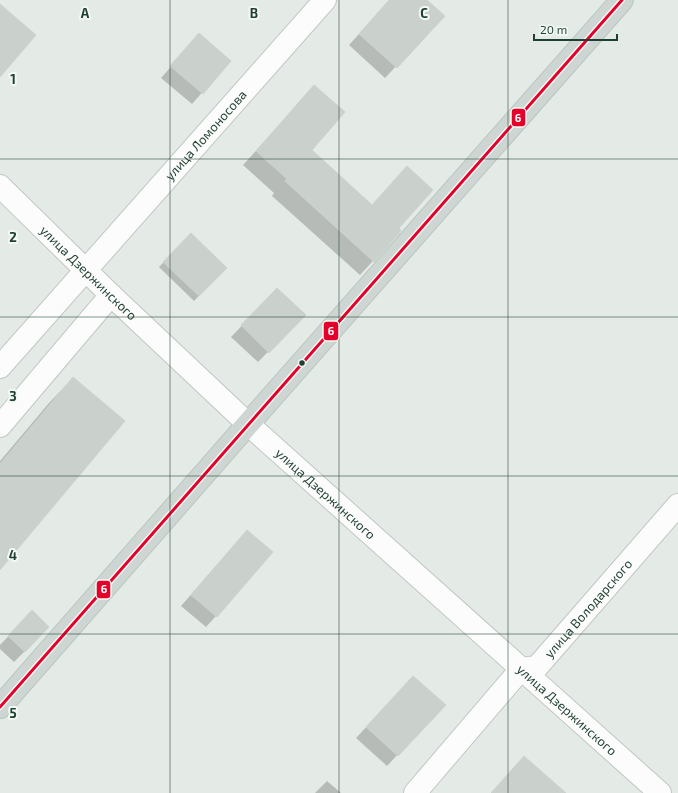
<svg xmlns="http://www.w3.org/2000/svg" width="678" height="793" viewBox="0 0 678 793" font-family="'Exo 2',sans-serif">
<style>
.shadow{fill:#0003}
.building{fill:#cad1cd;stroke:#ccd3cf}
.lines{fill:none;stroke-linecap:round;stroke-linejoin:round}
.minor-casing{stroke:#c1c7c3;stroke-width:24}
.major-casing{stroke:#bcc6c1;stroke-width:24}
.minor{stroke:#fbfcfb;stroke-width:22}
.major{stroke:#cdd6d2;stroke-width:22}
.bus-1-casing{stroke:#f2f9f4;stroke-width:6}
.bus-1{stroke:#e4002b;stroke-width:3}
.grid{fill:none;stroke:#1f3f30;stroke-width:1;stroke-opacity:0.55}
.bus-dot{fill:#1f3f30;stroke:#f2f9f4;stroke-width:1.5}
.labels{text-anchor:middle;stroke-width:4;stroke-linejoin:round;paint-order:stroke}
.street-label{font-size:13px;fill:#1f3f30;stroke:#f2f9f4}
.grid-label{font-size:13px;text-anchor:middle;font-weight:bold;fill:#1f3f30;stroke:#f2f9f4;stroke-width:4;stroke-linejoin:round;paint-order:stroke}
.line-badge{stroke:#f2f9f4;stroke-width:1.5}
.badge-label{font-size:11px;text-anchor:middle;font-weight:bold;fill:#fff}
</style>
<rect width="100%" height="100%" fill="#e4eae6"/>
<g class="shadow">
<polygon points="390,0 426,0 443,16 385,78 349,45"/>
<polygon points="199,35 230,61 192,104 161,78"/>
<polygon points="314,87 310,150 397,228 373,261 360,275 272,196 274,193 243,165"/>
<polygon points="191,234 226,268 194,301 159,267"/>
<polygon points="277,289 304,315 258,362 231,337"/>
<polygon points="73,378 0,568 0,461 49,403"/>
<polygon points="237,542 216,616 206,627 181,606"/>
<polygon points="22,622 25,651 14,662 0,649 0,645"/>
<polygon points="403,688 444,705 387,766 356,738"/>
<polygon points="327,781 341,793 315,793"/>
</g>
<g class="building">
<polygon points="389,0 427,0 445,16 397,68 359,34"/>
<polygon points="0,4 36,35 0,77"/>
<polygon points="199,33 231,61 203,94 170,66"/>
<polygon points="314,85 345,112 312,150 372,205 407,166 433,190 399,228 401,231 374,262 285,181 287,179 256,151"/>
<polygon points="191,233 227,268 199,296 163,262"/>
<polygon points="277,288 306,315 269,353 241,325"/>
<polygon points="73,377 125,421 0,570 0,464"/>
<polygon points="247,530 273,552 217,617 191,595"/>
<polygon points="32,610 49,627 25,652 8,636"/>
<polygon points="413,676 446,705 398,756 366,727"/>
<polygon points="524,756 566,793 491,793"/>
</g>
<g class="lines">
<defs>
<g id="minor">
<path id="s1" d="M0 186 111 295 248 424 660 793"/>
<path id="s2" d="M0 367 325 0"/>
<polyline points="0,426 111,295"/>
<path id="s3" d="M415 793 521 669 537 667 678 505"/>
</g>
<polyline id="major" points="0,707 248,424 622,0"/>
</defs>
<use href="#minor" class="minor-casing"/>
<use href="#major" class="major-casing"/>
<use href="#minor" class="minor"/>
<use href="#major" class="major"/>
<defs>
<polyline id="bus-1" points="0,707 622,0"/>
</defs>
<use href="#bus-1" class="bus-1-casing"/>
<use href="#bus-1" class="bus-1"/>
</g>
<path class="grid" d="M170 0V793M339 0V793M508 0V793M0 159H678M0 317H678M0 476H678M0 634H678"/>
<circle class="bus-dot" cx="302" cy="363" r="3.5"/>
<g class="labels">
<g class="street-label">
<text dy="5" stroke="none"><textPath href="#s2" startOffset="310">улица Ломоносова</textPath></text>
<text dy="5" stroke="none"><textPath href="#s1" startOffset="124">улица Дзержинского</textPath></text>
<text dy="5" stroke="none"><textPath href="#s1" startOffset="448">улица Дзержинского</textPath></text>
<text dy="5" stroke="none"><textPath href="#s3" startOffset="257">улица Володарского</textPath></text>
<text dy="5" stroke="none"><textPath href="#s1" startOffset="772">улица Дзержинского</textPath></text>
</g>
</g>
<g class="grid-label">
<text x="85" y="18">A</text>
<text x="254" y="18">B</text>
<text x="424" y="18">C</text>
<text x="13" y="84">1</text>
<text x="13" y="242">2</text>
<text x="13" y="401">3</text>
<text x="13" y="560">4</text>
<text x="13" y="718">5</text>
</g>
<g class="line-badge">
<rect x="511" y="108" width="15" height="19" rx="4" fill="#e4002b"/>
<rect x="323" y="321" width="16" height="20" rx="4" fill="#e4002b"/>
<rect x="96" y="580" width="15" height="19" rx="4" fill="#e4002b"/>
</g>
<g class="badge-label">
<text x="518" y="122">6</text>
<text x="331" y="335">6</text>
<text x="104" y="593">6</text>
</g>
<path d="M534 34v6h83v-6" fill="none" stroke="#1f3f30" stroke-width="2"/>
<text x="540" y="34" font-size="12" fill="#1f3f30" stroke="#f2f9f4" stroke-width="3" paint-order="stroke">20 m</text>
</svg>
